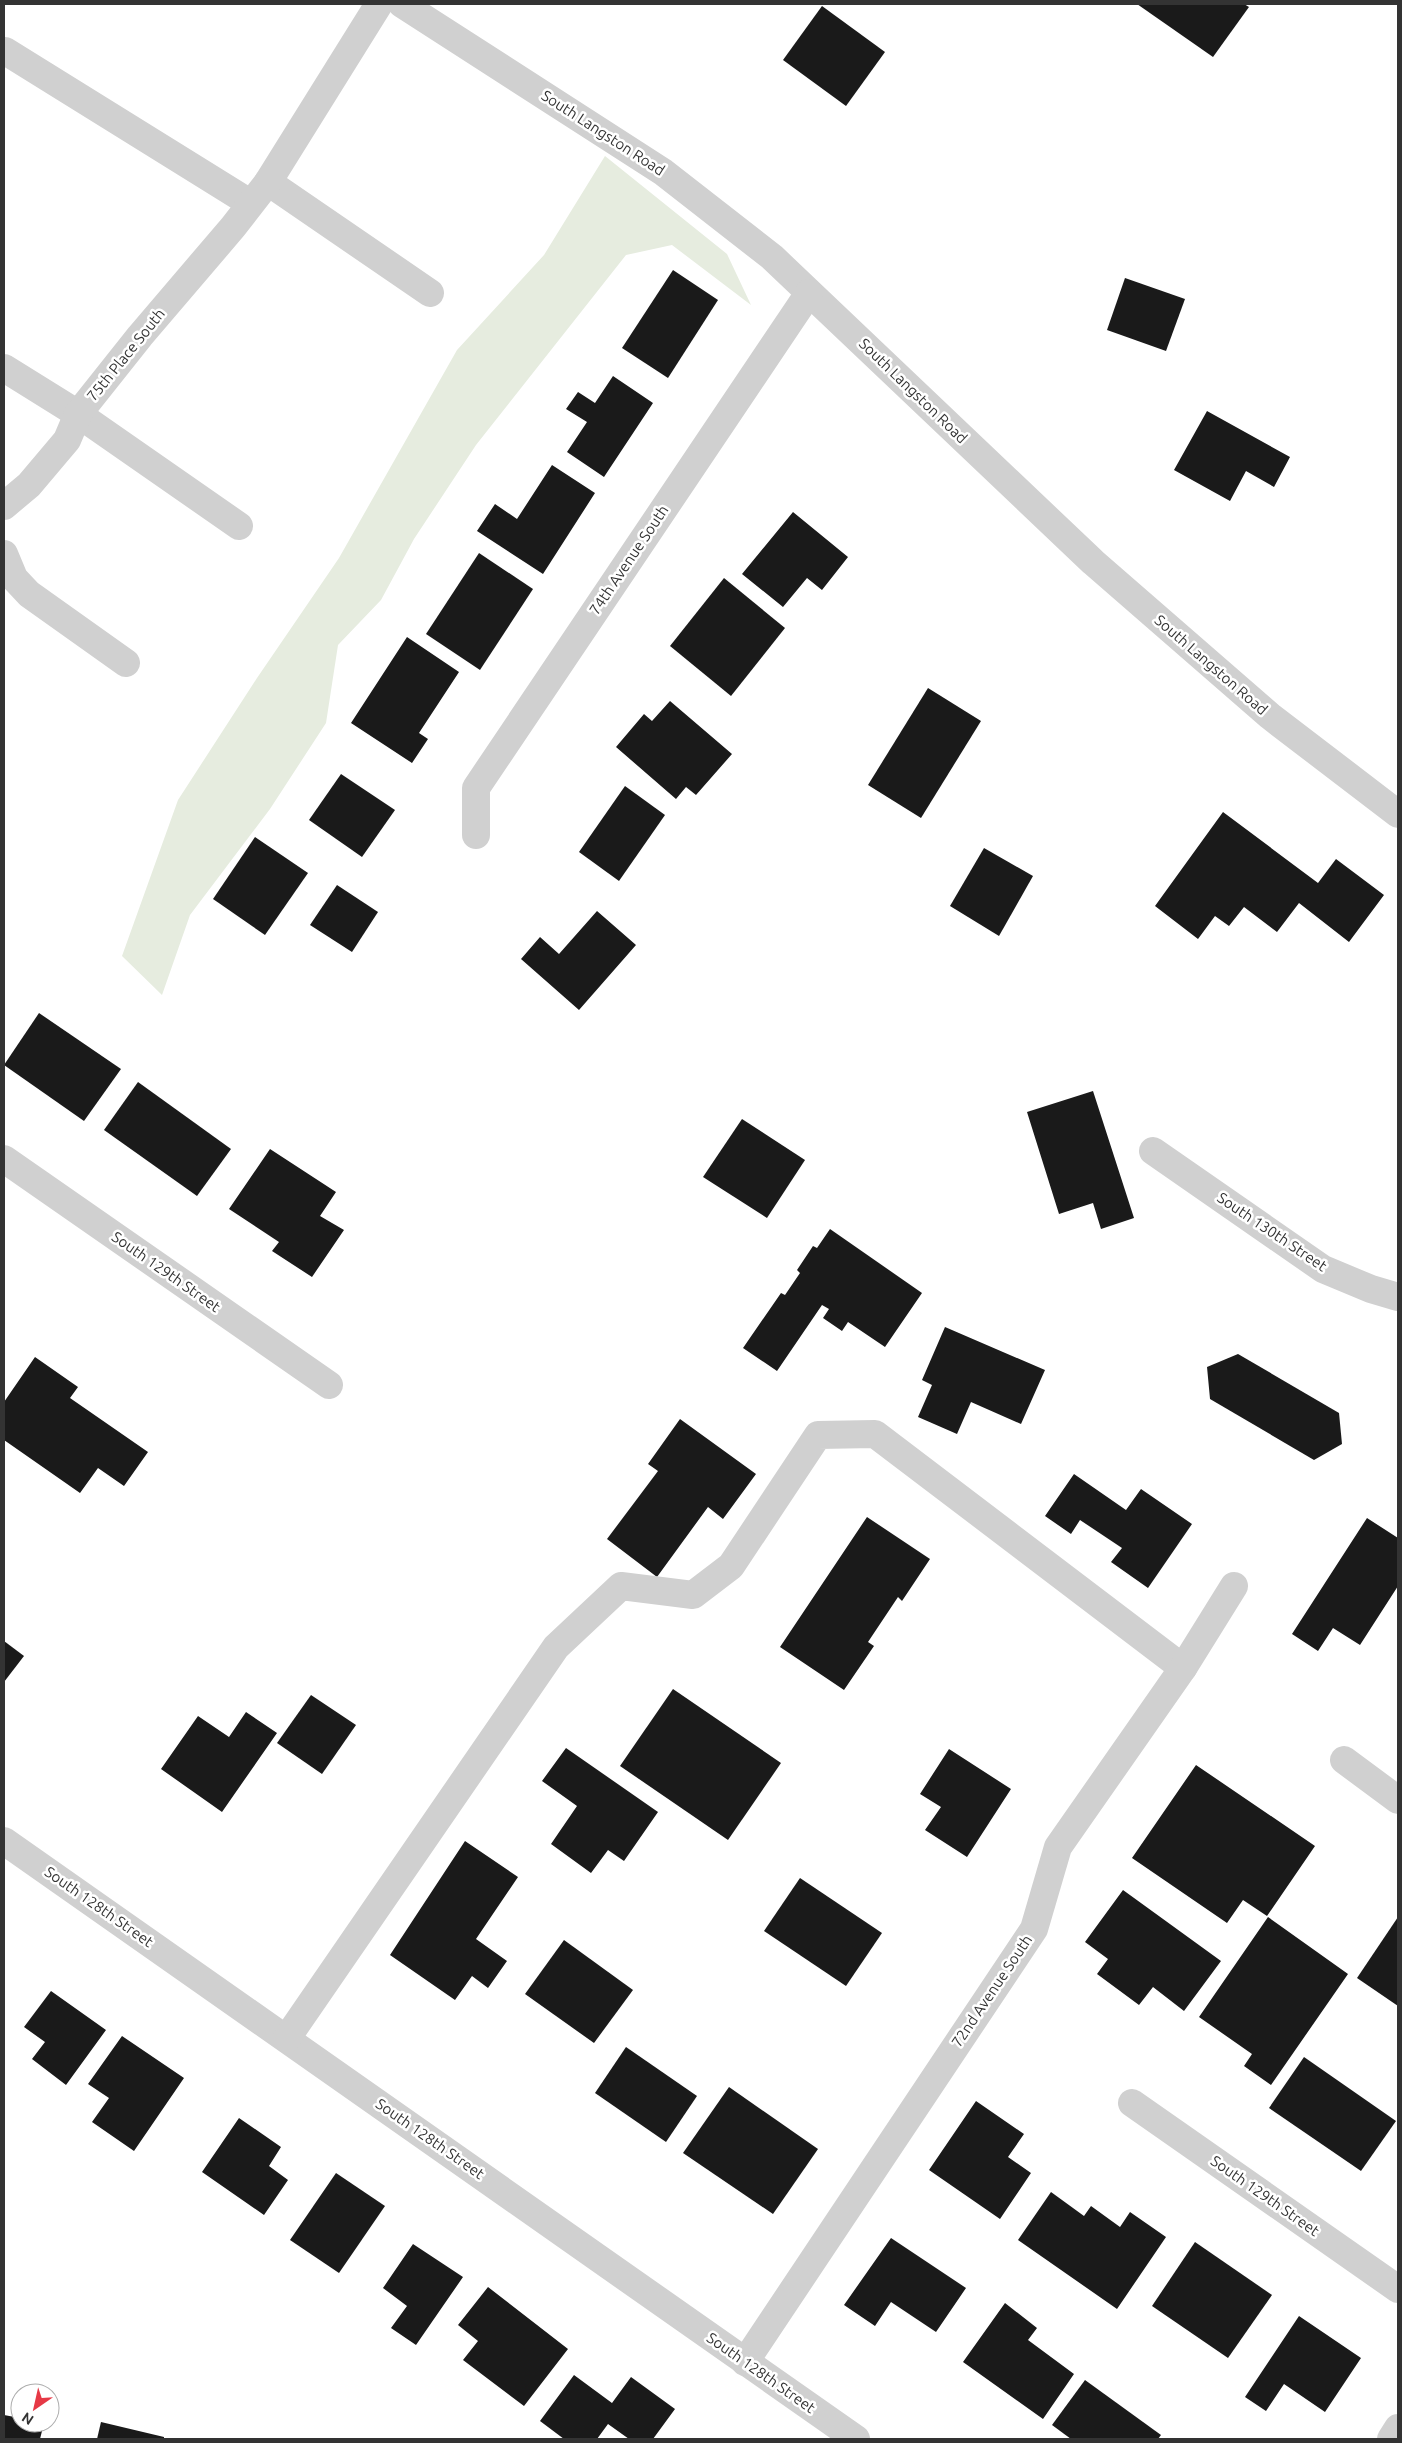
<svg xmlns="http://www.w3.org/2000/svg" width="1402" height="2443" viewBox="0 0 1402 2443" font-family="Ubuntu,sans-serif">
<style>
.green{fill:#e6ecdf}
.building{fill:#1a1a1a}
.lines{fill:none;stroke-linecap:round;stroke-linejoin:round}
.minor{stroke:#d0d0d0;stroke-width:28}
.labels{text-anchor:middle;stroke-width:5;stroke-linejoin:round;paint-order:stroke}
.street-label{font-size:15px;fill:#333;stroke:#fff}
</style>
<rect width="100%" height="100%" fill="#fff"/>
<polygon class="green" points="605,156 727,254 751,305 672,245 626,255 476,445 414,539 381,600 338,645 326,723 270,809 190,915 162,995 122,956 178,800 257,678 339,558 457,350 544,255"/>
<g class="building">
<polygon points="1137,4 1244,4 1249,7 1213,57"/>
<polygon points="822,6 885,52 846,106 783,60"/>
<polygon points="673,270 718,300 668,378 622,348"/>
<polygon points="1125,278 1185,299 1166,351 1107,330"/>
<polygon points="613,376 653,403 604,477 567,452 587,422 566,409 578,392 595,403"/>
<polygon points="1207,411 1290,457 1274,487 1246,471 1230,501 1174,470"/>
<polygon points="552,465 595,493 543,574 477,531 495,504 517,519"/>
<polygon points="793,512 848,557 822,590 807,578 783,607 742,574"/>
<polygon points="479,553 533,589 480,670 426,634"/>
<polygon points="724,578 785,628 731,696 670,646"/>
<polygon points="407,637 459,672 419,733 428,739 412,763 351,723"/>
<polygon points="928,688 981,721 921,818 868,785"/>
<polygon points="670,701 732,754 696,795 686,787 676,799 616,747 644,714 652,721"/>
<polygon points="341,774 395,810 362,857 309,820"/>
<polygon points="625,786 665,815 619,881 579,852"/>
<polygon points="1223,812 1318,883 1336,859 1384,895 1349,942 1299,903 1277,932 1244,907 1229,926 1215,916 1198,939 1155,906"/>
<polygon points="255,837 308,873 265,935 213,899"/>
<polygon points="984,848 1033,876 999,936 950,906"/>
<polygon points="337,885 378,912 352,952 310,925"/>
<polygon points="597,911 636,945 579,1010 521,959 540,937 559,954"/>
<polygon points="39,1013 121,1069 84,1121 4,1065"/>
<polygon points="138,1082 231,1149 197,1196 104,1130"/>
<polygon points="1093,1091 1134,1218 1101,1229 1093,1203 1059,1214 1027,1112"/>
<polygon points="742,1119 805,1160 767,1218 703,1177"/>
<polygon points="270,1149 336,1192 320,1216 344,1230 312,1277 272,1251 279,1242 229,1209"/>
<polygon points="830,1229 922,1293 885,1347 848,1322 842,1331 823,1318 829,1309 822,1305 777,1371 743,1348 781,1293 785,1295 800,1273 797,1270 813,1246 817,1248"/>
<polygon points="945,1327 1045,1370 1021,1424 971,1402 957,1434 918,1417 932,1385 922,1380"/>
<polygon points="1238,1354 1339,1413 1342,1444 1314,1460 1210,1399 1207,1367"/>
<polygon points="35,1357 78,1387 70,1398 148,1452 124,1486 98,1468 80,1493 4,1440 4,1402"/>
<polygon points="680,1419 756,1474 723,1519 708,1507 657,1577 607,1539 658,1471 648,1464"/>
<polygon points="1074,1474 1126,1510 1141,1489 1192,1524 1148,1588 1111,1562 1122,1548 1080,1520 1071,1534 1045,1516"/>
<polygon points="867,1517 930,1559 902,1601 898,1597 868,1642 874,1646 844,1690 780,1647"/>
<polygon points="1367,1518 1398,1538 1398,1586 1360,1645 1333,1628 1318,1651 1292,1634"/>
<polygon points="4,1641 24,1656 4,1682"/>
<polygon points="673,1689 781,1763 728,1840 620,1766"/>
<polygon points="311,1695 356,1725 322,1774 277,1743"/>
<polygon points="246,1712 277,1733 222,1812 161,1769 198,1716 229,1737"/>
<polygon points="566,1748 658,1812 624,1861 608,1850 591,1873 551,1844 577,1806 542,1781"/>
<polygon points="949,1749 1011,1789 967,1857 925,1830 941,1807 920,1794"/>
<polygon points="1196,1765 1315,1846 1267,1916 1243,1900 1227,1923 1132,1858"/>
<polygon points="465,1841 518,1877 476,1939 507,1961 488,1988 472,1976 455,2000 390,1955"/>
<polygon points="800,1878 882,1933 846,1986 764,1931"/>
<polygon points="1123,1890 1221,1961 1184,2011 1153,1987 1139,2005 1097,1974 1108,1959 1085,1942"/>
<polygon points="1268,1917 1348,1974 1271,2085 1244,2066 1252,2054 1199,2017"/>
<polygon points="1398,1917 1398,2006 1357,1978"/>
<polygon points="564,1940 633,1990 594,2043 525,1994"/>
<polygon points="51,1991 106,2030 66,2085 32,2059 45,2042 24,2027"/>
<polygon points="122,2036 184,2078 134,2151 92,2122 109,2098 88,2084"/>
<polygon points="626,2047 697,2096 666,2142 595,2093"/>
<polygon points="1304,2057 1396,2121 1361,2171 1269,2108"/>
<polygon points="729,2087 818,2149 773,2214 683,2153"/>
<polygon points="976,2101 1024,2134 1008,2157 1031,2173 1000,2219 929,2170"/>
<polygon points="239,2118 281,2147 269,2166 288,2180 264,2215 202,2172"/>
<polygon points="336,2173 385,2206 339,2273 290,2240"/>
<polygon points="1051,2192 1084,2216 1091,2206 1120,2227 1130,2212 1166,2237 1117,2309 1018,2240"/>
<polygon points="891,2238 966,2288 936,2332 891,2302 875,2326 844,2305"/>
<polygon points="1195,2242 1272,2295 1228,2358 1152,2306"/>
<polygon points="413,2244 463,2277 416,2345 391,2328 407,2306 383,2288"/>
<polygon points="488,2287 568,2349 524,2406 463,2360 478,2341 458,2325"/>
<polygon points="1005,2303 1037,2328 1028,2340 1074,2374 1043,2419 963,2362"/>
<polygon points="1299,2316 1361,2358 1325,2412 1284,2384 1266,2411 1245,2397"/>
<polygon points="574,2375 612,2403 631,2377 675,2409 653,2439 629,2439 608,2424 597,2439 564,2439 540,2421"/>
<polygon points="1085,2380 1161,2435 1158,2439 1071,2439 1052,2425"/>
<polygon points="4,2415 20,2418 20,2423 44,2423 40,2439 4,2439"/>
<polygon points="101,2422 164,2437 164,2439 97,2439"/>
</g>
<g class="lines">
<g class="minor">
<polyline points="402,4 663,172 772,257 1093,562 1270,716 1398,814"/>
<polyline points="5,51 250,203"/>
<polyline points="268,182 430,293"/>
<polyline points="4,368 78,414 239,526"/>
<polyline points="4,506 29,485 67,440 78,414 140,336 233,227 268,182 379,4"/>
<polyline points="4,554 14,578 29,594 126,663"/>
<polyline points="476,835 476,788 809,293"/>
<polyline points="1153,1151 1323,1269 1371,1289 1398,1297"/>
<polyline points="4,1159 329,1385"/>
<polyline points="1344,1760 1398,1800"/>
<polyline points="4,1841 856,2439"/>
<polyline points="287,2038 556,1647 621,1586 693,1595 731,1566 818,1435 875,1434 1183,1668"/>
<polyline points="1132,2103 1398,2289"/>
<polyline points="745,2362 1034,1929 1058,1847 1183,1668 1234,1586"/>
<polyline points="1391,2439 1398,2428"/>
</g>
</g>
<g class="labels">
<g class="street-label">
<text transform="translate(603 133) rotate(33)" y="5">South Langston Road</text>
<text transform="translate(126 355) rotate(-51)" y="5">75th Place South</text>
<text transform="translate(913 391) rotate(44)" y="5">South Langston Road</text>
<text transform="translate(629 560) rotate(-56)" y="5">74th Avenue South</text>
<text transform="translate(1211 665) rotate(41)" y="5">South Langston Road</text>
<text transform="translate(1272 1232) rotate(34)" y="5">South 130th Street</text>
<text transform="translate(166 1272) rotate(35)" y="5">South 129th Street</text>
<text transform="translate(99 1907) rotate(35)" y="5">South 128th Street</text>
<text transform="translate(992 1991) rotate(-56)" y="5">72nd Avenue South</text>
<text transform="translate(430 2139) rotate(35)" y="5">South 128th Street</text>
<text transform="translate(1265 2196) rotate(35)" y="5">South 129th Street</text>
<text transform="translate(761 2373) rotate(35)" y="5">South 128th Street</text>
</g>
</g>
<rect width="1402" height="2443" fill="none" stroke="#333333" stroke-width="10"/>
<g transform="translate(35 2408) rotate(214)"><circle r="24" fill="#ffffff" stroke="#adadad"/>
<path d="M0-4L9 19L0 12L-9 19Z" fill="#e63946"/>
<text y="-8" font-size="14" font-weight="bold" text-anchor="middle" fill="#333333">N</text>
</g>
</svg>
